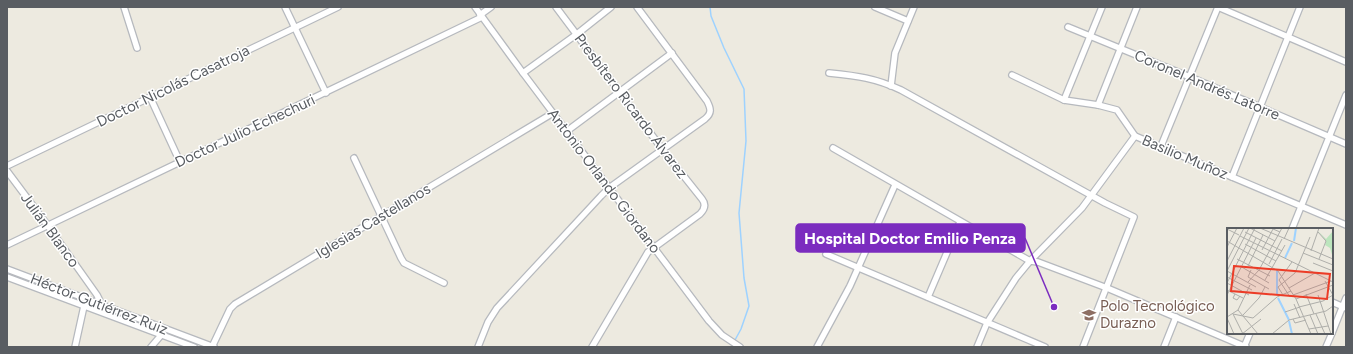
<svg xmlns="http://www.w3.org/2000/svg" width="1353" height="354" viewBox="0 0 1353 354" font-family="Figtree,sans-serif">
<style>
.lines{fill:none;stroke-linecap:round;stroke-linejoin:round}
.stream{stroke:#9ed2ff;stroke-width:1.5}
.minor-casing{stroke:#b6b9be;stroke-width:8}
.minor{stroke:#fff;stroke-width:5.5}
.labels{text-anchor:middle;stroke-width:3;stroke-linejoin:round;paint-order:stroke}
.street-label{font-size:15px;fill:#595d62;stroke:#fff}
.education-label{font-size:15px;fill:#785e54;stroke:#fff;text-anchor:start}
.inset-river{fill:none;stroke:#9ed2ff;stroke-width:2}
.inset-road{fill:none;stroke:#aeaeaa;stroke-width:1}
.view{fill:#ec3c27;fill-opacity:0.15;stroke:#ec3c27;stroke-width:2}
.inset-edge{fill:none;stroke:#595d62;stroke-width:2}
.leader{fill:none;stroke:#7b2cbf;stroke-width:1.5}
.callout-dot{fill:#7b2cbf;stroke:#fff;stroke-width:1.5}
.callout{fill:#7b2cbf;stroke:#7b2cbf;stroke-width:1.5}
.callout-label{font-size:16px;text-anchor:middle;font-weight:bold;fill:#fff}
</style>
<rect width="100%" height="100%" fill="#edeae0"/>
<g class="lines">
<polyline class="stream" points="710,7 711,16 724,48 744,89 746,141 739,213 744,278 749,306 741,329 735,340"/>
<defs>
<g id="minor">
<polyline points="124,7 137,48"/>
<polyline points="285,7 326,93"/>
<polyline points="475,7 523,73 709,321 722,335 740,347"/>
<path d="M556 7 663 150 702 199C706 204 705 209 700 214L648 252 592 347"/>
<polyline points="875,7 908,21"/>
<polyline points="1218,7 1346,62"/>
<polyline points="480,15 491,7"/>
<polyline points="1068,27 1190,77 1346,144"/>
<polyline points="523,73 577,34 611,7"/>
<path d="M829 73C858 76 875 78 901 90L1105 203 1134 217 1083 347"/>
<polyline points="1012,75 1064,100 1098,105 1117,110 1135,136 1346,225"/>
<polyline points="891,86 895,53 914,7"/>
<polyline points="150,97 180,162"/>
<polyline points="1064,100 1102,7"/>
<polyline points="1098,105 1137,7"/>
<polyline points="567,131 672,53"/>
<polyline points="1161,146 1218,7"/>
<polyline points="833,148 1030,261 1038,262 1107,288 1246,347"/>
<polyline points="354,158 401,258 404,263 444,283"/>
<polyline points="7,166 338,7"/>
<polyline points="7,171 48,226 97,295 100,301 99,307"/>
<polyline points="1232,177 1300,7"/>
<polyline points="1292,229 1346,95"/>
<polyline points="7,245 482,17"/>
<polyline points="826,254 1045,347"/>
<polyline points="7,269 214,347"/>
<polyline points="7,277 194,347"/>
<polyline points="928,297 960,222"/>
<polyline points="1332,302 1346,308"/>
<polyline points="1332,333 1346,298"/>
<polyline points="75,347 84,306"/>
<polyline points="151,347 163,333"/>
<polyline points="212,347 230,309 235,304 553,113"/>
<path d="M478 347 488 322 497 308 601 196 609 188 705 119C712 113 711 109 707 101L637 7"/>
<polyline points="817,347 850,286 895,185"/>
<polyline points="977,347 987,323 1016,278 1030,261 1082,208 1135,136"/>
<polyline points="1164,347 1176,317"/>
<polyline points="1244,347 1250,333"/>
<polyline points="1326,347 1332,333"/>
</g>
</defs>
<use href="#minor" class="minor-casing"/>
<use href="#minor" class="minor"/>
</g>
<defs>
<symbol id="school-bare" viewBox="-9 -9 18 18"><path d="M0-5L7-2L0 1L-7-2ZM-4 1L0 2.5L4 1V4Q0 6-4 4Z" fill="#8d6e63" stroke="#fff" stroke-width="2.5" paint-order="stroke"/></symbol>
</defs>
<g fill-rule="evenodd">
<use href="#school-bare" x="1079" y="305" width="20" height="20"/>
</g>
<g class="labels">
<g class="street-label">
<text transform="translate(1207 85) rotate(23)" y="5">Coronel Andrés Latorre</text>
<text transform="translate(173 86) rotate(-26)" y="5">Doctor Nicolás Casatroja</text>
<text transform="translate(631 106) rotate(53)" y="5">Presbítero Ricardo Álvarez</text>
<text transform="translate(245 131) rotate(-25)" y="5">Doctor Julio Echechuri</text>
<text transform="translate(1185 157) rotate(23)" y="5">Basilio Muñoz</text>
<text transform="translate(604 181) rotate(53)" y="5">Antonio Orlando Giordano</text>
<text transform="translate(373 221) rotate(-31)" y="5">Iglesias Castellanos</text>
<text transform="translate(50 230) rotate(54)" y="5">Julián Blanco</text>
<text transform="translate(99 304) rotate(21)" y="5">Héctor Gutiérrez Ruiz</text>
</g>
<g class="education-label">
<text x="1100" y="311">Polo Tecnológico<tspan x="1100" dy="17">Durazno</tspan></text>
</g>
</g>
<g transform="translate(1227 228)">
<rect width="106" height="106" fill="#edeae0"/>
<path d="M91 3 99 11 106 3V30L103 20 98 17 99 13Z" fill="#bce5bd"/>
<path class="inset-river" d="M67 13 69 0M58 30 65 15M50 43V67M51 70 62 92M62 93 65 106"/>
<path class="inset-road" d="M23 0 48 13M33 0 106 31M0 1 12 7M18 4 55 23M91 4 99 13 92 31M13 8 106 54M57 11 62 0M0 13 51 43 69 71 84 106M18 16 49 33M0 19 10 0M35 22 46 1 53 4M84 23 92 0M76 25 106 37M10 31 43 48M0 33 17 0M86 35 106 43M42 36 55 11M13 38 42 55M21 38 36 7M24 42 21 49 42 61M0 43 22 0M0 43 29 59M0 49 25 62M38 52 58 17M98 53 106 67M21 54 32 42 55 0M0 55 28 0M0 55 22 67M62 60 88 45M0 62 16 70M8 66 6 70 10 72 13 68M79 66 87 86M0 67 29 10M56 67 51 59 68 45 83 9M66 67 104 53M91 67 104 106M63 69 52 52 65 34M69 71 106 57M67 76 73 90M72 79 96 73 106 67M11 82 31 106M58 84 73 79M6 86 26 90 50 69 64 63M6 86 16 106M89 86 98 106M16 87 32 70 38 59M83 87 91 106M0 89 11 82 23 57M0 90 7 106M66 91 68 95 79 92M82 101 101 98M15 106 34 91M45 106 62 92 99 83 106 78"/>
<path class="view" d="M7 38 103 46 100 71 4 63Z"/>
<rect width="106" height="106" class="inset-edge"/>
</g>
<path class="leader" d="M1054 307L1025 238"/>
<circle class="callout-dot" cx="1054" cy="307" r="4"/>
<rect class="callout" x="796" y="224" width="229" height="28" rx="4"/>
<g class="callout-label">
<text x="910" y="244">Hospital Doctor Emilio Penza</text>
</g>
<rect width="1353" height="354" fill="none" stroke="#595d62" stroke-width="16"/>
</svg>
